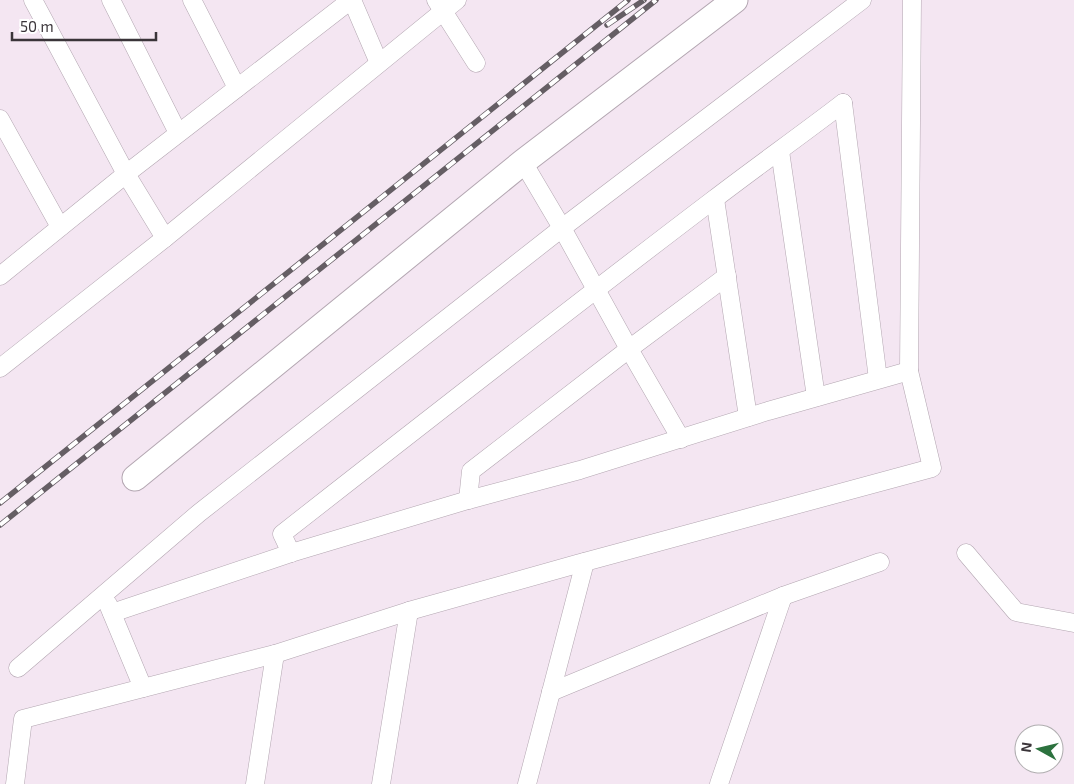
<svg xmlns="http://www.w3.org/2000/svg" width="1074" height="784" viewBox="0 0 1074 784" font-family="'Exo 2',sans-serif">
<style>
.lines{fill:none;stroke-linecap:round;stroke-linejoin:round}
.street-casing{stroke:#b3a6b1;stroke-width:19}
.secondary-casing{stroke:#b3a6b1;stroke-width:27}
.street{stroke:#fff;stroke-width:18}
.secondary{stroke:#fff;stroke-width:25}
.rail-casing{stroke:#655e64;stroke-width:5.5}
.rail{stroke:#fff;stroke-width:4;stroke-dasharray:11;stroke-linecap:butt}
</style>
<rect width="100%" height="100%" fill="#f4e6f2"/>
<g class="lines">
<defs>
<g id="street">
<polyline points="33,0 126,174 165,238"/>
<polyline points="111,0 178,133"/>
<polyline points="192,0 237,88"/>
<polyline points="352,0 379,63"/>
<polyline points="436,0 476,63"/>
<polyline points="843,103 878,379"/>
<polyline points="0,119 60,227"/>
<polyline points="780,151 816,397"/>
<polyline points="523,162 562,228 629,349 681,439"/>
<polyline points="715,199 748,417"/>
<polyline points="0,276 126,174 351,0"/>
<polyline points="0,368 165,238 457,0"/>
<polyline points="468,500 471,471 629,349 727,276"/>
<path d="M291 553 282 534C425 422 568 310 713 200 756 167 800 136 843 103"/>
<polyline points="966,553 1016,612 1074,623"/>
<polyline points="108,604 143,688"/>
<polyline points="112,613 291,553 468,500 580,470 768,411 909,371"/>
<polyline points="18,668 199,513 562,228 862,0"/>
<polyline points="551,692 783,596 880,562"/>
<polyline points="15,784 23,719 275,654 409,611 577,564 932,468 909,371 912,0"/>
<polyline points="255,784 275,654"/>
<polyline points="381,784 409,611"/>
<polyline points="527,784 585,562"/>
<polyline points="719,784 783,596"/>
</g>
<polyline id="secondary" points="135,478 523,162 735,0"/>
</defs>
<use href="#street" class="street-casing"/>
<use href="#secondary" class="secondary-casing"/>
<use href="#street" class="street"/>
<use href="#secondary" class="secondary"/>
<defs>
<g id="rail">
<polyline points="607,25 644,0"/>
<polyline points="0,503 628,0"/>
<polyline points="0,525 656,0"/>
</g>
</defs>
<use href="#rail" class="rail-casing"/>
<use href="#rail" class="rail"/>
</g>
<g transform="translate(1039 749) rotate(278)"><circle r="24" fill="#ffffff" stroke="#b0aeb0"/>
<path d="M0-4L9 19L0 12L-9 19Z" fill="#2c723e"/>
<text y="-8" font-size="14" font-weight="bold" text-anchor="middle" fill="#3a3439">N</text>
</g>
<path d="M12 32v8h144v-8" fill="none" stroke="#3a3439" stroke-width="2.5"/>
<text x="20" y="32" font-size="15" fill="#3a3439" stroke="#ffffff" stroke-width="4" paint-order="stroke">50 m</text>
</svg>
